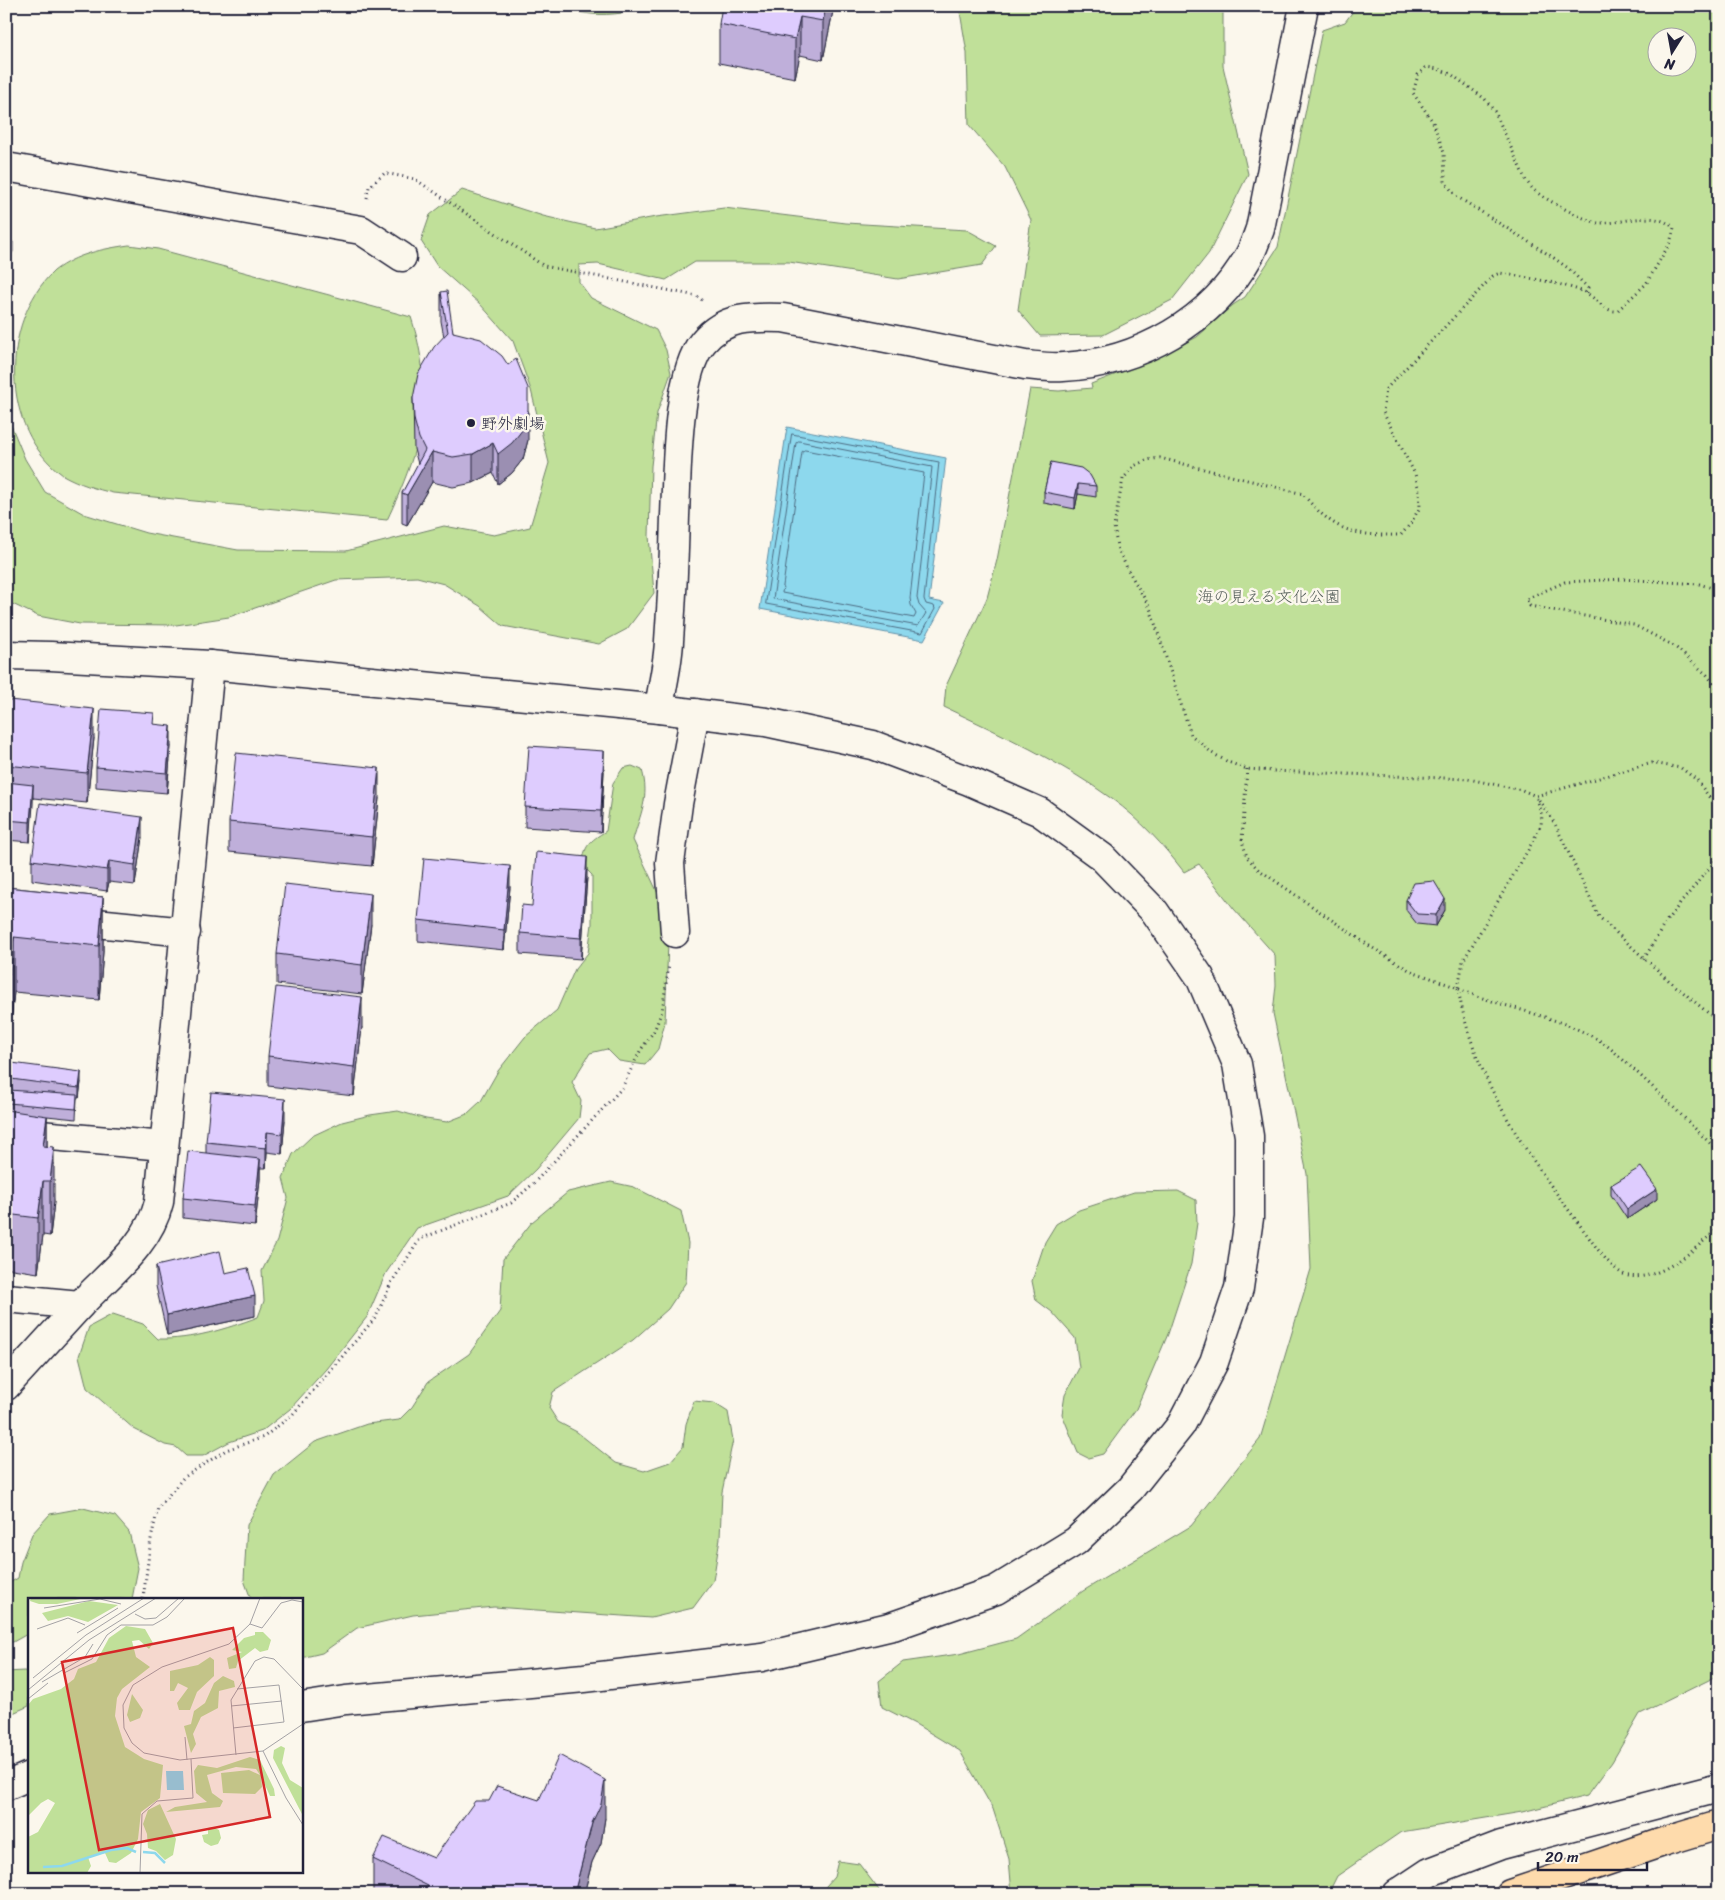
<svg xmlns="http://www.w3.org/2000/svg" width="1725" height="1900" viewBox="0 0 1725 1900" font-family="Sriracha,'Klee One',sans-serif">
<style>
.green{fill:#c0e099;stroke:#71816a;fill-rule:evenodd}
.water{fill:#8dd8ed;stroke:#628fa6}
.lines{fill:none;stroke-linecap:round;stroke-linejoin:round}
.shore{stroke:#4d6b82;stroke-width:1}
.minor-casing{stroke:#22223b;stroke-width:31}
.highway-casing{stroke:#22223b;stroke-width:31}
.path{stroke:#22223b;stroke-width:3;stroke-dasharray:1 4;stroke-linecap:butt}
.minor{stroke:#fbf7ec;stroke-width:28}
.highway{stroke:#fedbac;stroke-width:28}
.wall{fill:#bfafda;stroke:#22223b}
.shaded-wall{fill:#9b8fb2;stroke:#22223b}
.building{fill:#deccfe;stroke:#22223b}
.poi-dot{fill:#22223b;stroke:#fbf7ec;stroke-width:2}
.labels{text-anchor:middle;stroke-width:5;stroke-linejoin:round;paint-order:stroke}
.poi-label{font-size:16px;fill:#22223b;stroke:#fbf7ec;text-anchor:start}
.park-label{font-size:16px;fill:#515b57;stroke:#fbf7ec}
.inset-river{fill:none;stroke:#8dd8ed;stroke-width:2.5}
.inset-road{fill:none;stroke:#a4a2a5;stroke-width:1}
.view{fill:#d62828;fill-opacity:0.15;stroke:#d62828;stroke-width:2.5}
.inset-edge{fill:none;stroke:#22223b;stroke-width:2.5}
</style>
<rect width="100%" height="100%" fill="#fbf7ec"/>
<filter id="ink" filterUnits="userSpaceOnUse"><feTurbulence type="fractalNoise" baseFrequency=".02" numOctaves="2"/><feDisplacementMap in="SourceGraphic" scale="10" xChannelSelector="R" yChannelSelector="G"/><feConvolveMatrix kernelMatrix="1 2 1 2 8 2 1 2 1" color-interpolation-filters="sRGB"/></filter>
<g filter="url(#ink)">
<g class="green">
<path d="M561 6H617L622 13C601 16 581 15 561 6Z"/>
<polygon points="959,6 1223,6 1223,66 1248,174 1209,253 1172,300 1103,335 1040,336 1018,310 1031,220 1005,167 969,125 967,53"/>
<path d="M1357 6H1719V1675L1640 1714 1612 1762 1587 1796 1522 1812 1401 1832 1337 1876 1328 1894H1012L1009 1859 993 1809 960 1751 917 1725 882 1707 879 1681 903 1662 959 1654 1016 1639 1083 1591 1191 1526 1260 1439 1311 1269 1307 1174 1273 1013 1276 985 1275 955 1234 909 1199 864 1184 872C1163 845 1140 819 1112 799 1060 761 1001 734 944 707L946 686 987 598 997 560 1030 389 1059 391 1092 388 1091 384 1155 359 1197 337 1233 305 1245 297 1278 247 1322 30 1345 22ZM1658 38H1688V68H1658Z"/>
<polygon points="462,190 543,216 595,228 656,217 724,208 846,223 967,230 996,246 982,265 898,279 789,262 695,262 666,280 598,264 579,265 579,282 591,298 656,330 666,350 671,373 657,413 651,466 649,536 654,593 627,629 599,644 503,626 480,606 444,584 417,577 336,580 229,617 176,625 80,624 38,616 6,601 6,413 25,459 45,492 84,514 146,533 238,550 346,551 444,526 494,535 530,527 549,463 531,390 513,341 480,304 437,266 421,241 430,215"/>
<path d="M129 245 158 249 411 317C436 395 421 448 387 520L113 493C96 489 79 484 63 475 0 430 0 322 54 271 76 254 102 249 129 245Z"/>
<path d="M632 766 642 770C650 798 640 814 633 840L663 904 668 942 665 1022 658 1049 645 1065 619 1061 607 1049 590 1053 572 1082 581 1101 579 1118 536 1169 508 1196 417 1228 386 1273 367 1317 326 1369 290 1409 262 1431 229 1442 203 1456H186L176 1447 165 1445 134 1429 87 1388 79 1356 89 1327 113 1314 143 1324 158 1339C191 1340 226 1329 258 1317L264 1301 262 1271 277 1241 288 1198 283 1178 293 1154 312 1136 342 1122 370 1115 398 1111 426 1119 447 1122 467 1114 481 1101 498 1071 525 1037 557 1010 575 969 588 953 592 924V875L583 866C583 846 590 841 606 831L613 783 623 768Z"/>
<polygon points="611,1182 634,1187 681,1211 688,1243 686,1282 668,1309 633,1340 553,1392 549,1408 558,1422 577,1432 616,1463 644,1471 670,1462 683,1447 686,1424 694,1401 714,1403 728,1412 733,1440 722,1492 720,1538 713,1581 693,1608 651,1618 494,1607 413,1615 357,1628 322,1653 301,1658 301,1599 251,1599 244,1580 247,1525 274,1475 315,1442 367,1424 399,1420 412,1407 428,1382 469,1354 500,1311 503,1259 532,1222 568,1192"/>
<polygon points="1178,1191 1196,1200 1197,1223 1191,1264 1168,1334 1136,1409 1103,1454 1088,1458 1078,1453 1062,1414 1065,1395 1079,1368 1075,1338 1052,1312 1036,1300 1032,1281 1045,1242 1056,1224 1079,1210 1134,1192"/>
<polygon points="83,1508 115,1516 129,1532 138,1568 132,1599 29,1599 29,1633 13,1642 6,1642 6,1585 18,1578 21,1562 32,1534 50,1514"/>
<polygon points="24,1671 29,1672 29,1706 6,1716 6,1672"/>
<polygon points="838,1861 859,1864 882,1894 819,1894 834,1877"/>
</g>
<polygon class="water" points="787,427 946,458 929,600 944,603 924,640 760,609"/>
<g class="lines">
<g class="shore">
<polygon points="792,434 939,462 924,599 926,604 934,606 935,609 922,633 766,604"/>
<polygon points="799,441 932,467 917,598 919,605 926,613 918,626 773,599 796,443"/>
<polygon points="805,450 924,473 910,598 911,605 916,614 914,618 782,593 802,452"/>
</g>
<defs>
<g id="minor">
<polyline points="6,167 361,230 402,257"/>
<polyline points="6,655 51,656 210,665 659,709 766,722 873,745 969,781 1040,812 1102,857 1155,912 1200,977 1237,1064 1249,1136 1249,1218 1239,1288 1214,1362 1181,1425 1130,1489 1076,1541 996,1590 893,1626 762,1657 584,1678 346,1700 301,1707"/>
<path d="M659 709C662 686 668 664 669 641 672 600 674 558 675 516 677 474 676 374 703 342 725 316 751 317 783 318L1025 365C1037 366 1050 368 1063 367 1139 363 1213 321 1250 254 1254 246 1257 237 1260 229L1304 6"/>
<polyline points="6,914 186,932"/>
<polyline points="675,933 670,863 678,804 695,713"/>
<polyline points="6,1132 164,1146"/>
<polyline points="6,1298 80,1305"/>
<path d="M6 1386C31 1359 56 1331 81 1304 110 1273 149 1245 159 1202L210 665"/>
<polyline points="6,1786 29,1776"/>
<polyline points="1397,1894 1430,1872 1501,1845 1719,1788"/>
</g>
<polyline id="highway" points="1510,1894 1666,1841 1719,1825"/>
</defs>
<use href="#minor" class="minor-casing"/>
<use href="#highway" class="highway-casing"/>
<g class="path">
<polyline points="367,198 369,187 385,173 415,179 544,266 697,296 702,300"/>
<path d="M1587 293 1588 288 1568 268 1551 256 1456 196 1445 182 1444 153 1433 122 1413 93 1418 75 1426 67 1438 69 1451 74 1485 99 1495 112 1526 181C1529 184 1531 187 1534 190 1544 199 1587 222 1599 223 1624 224 1654 209 1674 228L1670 243 1646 284 1617 311C1604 312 1596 297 1584 292 1558 282 1528 278 1500 273L1493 276 1386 389 1383 412 1415 474 1419 491 1420 507 1411 523 1401 535C1354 536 1334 532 1303 494L1160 458 1147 460 1134 466 1123 479 1114 526 1117 547 1128 570 1150 608 1191 735 1212 753 1228 762 1247 769 1273 771 1468 779 1522 790 1536 796 1652 763 1681 768 1697 780 1719 811"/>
<polyline points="1719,590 1699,584 1623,579 1565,582 1526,599 1530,606 1634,625 1674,646 1707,675 1719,690"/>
<polyline points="1247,769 1242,841 1247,857 1258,869 1371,947 1409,970 1458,988 1463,961 1528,850 1541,825 1542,816 1536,796"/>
<polyline points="1539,800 1555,824 1599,917 1666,978 1719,1022"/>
<polyline points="1644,959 1667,920 1719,856"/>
<path d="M1458 988C1473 1079 1528 1156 1582 1228 1592 1241 1612 1273 1629 1276 1660 1282 1698 1247 1719 1227"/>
<path d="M1459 989C1505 1009 1558 1015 1602 1042 1612 1049 1622 1059 1631 1067 1661 1094 1688 1122 1717 1150L1719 1155"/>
<polyline points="143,1599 151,1539 158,1508 183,1478 226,1450 264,1437 293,1414 376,1317 391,1283 420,1239 511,1203 533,1184 622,1088 640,1051 654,1031 662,1011 669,965"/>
</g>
<use href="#minor" class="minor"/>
<use href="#highway" class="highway"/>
</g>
<g class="wall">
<polygon points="834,6 823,60 800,55 795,78 719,63 719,24"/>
<polygon points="441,292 453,332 528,440 523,459 512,473 498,484 493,473 473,483 453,487 432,482 407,525 402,523 402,493 418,464 414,449 413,398 444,337 441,321"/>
<polygon points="1051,462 1096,486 1096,497 1078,494 1075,509 1044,503 1044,492"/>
<polygon points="6,707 94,738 87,803 33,798 30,842 6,840"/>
<polygon points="154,724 171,746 167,793 96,787 96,767"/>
<polygon points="604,771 601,832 525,827 525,807"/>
<polygon points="379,798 372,866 229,852 229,822"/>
<polygon points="142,837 135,885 109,882 107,891 32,880 32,860"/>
<polygon points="587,877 581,959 520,954 520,933"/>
<polygon points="6,887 103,897 103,952 99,1000 14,992 10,1029 6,1029"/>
<polygon points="510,887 504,950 418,941 418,920"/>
<polygon points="1406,900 1445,910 1436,926 1417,924 1406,910"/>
<polygon points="371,924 362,994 277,984 277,954"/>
<polygon points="362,1027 354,1096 268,1086 268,1056"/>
<polygon points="11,1079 81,1082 79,1098 77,1098 76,1119 47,1116 47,1146 54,1202 50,1236 43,1235 38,1273 6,1268 6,1110 8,1111 8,1103 11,1090"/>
<polygon points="285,1120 282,1154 267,1152 266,1168 260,1168 260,1179 255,1226 183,1218 183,1198 206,1153 206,1142"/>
<polygon points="1611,1185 1657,1199 1627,1219 1611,1195"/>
<polygon points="156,1266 225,1273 255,1316 167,1335 156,1286"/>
<polygon points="539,1800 605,1818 601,1843 592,1862 584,1894 373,1894 373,1859 434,1858"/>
</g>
<g class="shaded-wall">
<polygon points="826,6 834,6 823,60 823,21"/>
<polygon points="800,17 800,55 795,78 795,39"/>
<polygon points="13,242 13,252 6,260 6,250"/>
<polygon points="528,410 528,440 523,459 512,473 498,484 498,454"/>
<polygon points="493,443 493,473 473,483 473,454"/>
<polygon points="432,452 432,482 407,525 407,495"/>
<polygon points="1078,484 1078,494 1075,509 1075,498"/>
<polygon points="94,709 94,738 87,803 87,773"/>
<polygon points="171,726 171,746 167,793 167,773"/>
<polygon points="604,751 604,771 601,832 601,811"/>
<polygon points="379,768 379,798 372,866 372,837"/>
<polygon points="33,785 33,805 30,842 30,822"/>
<polygon points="142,817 142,837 135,885 135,865"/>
<polygon points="587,857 587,877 581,959 581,938"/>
<polygon points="109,861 109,882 107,891 107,870"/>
<polygon points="510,866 510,887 504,950 504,930"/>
<polygon points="371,894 371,924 362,994 362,965"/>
<polygon points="103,897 103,952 99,1000 99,946"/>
<polygon points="1445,899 1445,910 1436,926 1436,915"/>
<polygon points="14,937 14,992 10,1029 10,974"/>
<polygon points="362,997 362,1027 354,1096 354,1067"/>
<polygon points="81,1072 81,1082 79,1098 79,1088"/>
<polygon points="285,1099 285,1120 282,1154 282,1134"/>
<polygon points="47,1116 47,1170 43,1146"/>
<polygon points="267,1132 267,1152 266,1168 266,1148"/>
<polygon points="54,1147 54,1202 50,1236 50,1181"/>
<polygon points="260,1159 260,1179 255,1226 255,1206"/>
<polygon points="43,1181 43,1235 38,1273 38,1218"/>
<polygon points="1657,1189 1657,1199 1627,1219 1627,1209"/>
<polygon points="255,1296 255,1316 167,1335 167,1315"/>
<polygon points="605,1780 605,1818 601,1843 592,1862 584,1894 574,1894 592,1823"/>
</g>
<g class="building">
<polygon points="722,6 826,6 823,21 800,17 795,39 719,24"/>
<polygon points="6,236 13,242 6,250"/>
<polygon points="447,291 453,332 481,339 502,356 508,365 516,359 528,388 528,410 523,429 512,443 498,454 493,443 473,454 453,457 432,452 407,495 402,493 425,450 419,438 414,419 413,398 418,374 434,347 448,332 441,292"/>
<polygon points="1051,462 1081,468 1090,475 1096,486 1078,484 1075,498 1044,492"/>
<polygon points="9,700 94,709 87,773 6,765 6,707 8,707"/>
<polygon points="101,709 154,713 153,724 171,726 167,773 96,767"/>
<polygon points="529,746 604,751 601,811 525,807"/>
<polygon points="236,753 379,768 372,837 229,822"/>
<polygon points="6,782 33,785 30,822 6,820"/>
<polygon points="40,803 142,817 135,865 109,861 107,870 32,860"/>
<polygon points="536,852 587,857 581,938 520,933 522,905 532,906"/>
<polygon points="424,858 510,866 504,930 418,920"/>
<polygon points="1434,881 1445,899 1436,915 1417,914 1406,900 1414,883"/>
<polygon points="285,884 371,894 362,965 277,954"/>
<polygon points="6,887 103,897 99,946 14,937 10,974 6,974"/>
<polygon points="276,987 362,997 354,1067 268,1056"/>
<polygon points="12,1063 81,1072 79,1088 11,1079"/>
<polygon points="9,1090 77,1095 76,1109 8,1103"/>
<polygon points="211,1092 285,1099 282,1134 267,1132 266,1148 206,1142"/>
<polygon points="6,1110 47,1116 43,1146 54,1147 50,1181 43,1181 38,1218 6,1214"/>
<polygon points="188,1151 260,1159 255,1206 183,1198"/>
<polygon points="1641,1167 1657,1189 1627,1209 1611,1185"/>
<polygon points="220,1251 225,1273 248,1268 255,1296 167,1315 156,1266"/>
<polygon points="559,1755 605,1780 601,1804 592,1823 574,1894 424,1894 428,1886 373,1859 384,1837 434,1858 475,1801 489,1801 497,1786 539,1800"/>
</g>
</g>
<circle class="poi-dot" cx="471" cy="423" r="5"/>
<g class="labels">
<g class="poi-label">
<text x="481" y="429">野外劇場</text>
</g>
<g class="park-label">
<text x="1269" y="602">海の見える文化公園</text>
</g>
</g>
<g transform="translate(28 1598)">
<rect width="275" height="275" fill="#fbf7ec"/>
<path d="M3 0H57L29 6H11L2 3ZM61 3 90 7 60 24 40 18 20 23 14 15ZM98 28 117 31 125 45 121 51 111 42 104 43 108 59 122 69 94 91 89 100 87 118 97 149 116 161 135 167 132 200 113 214 110 241 103 255 88 265 81 264 77 255 60 259 63 268 59 275H0V239L10 234 27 205 20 201 13 205 0 218V107L5 101 33 91 46 81 50 71 68 64 81 40ZM227 34H235L243 42 240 52 232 54 227 50 210 63 208 70 201 71 199 60 214 54 204 52 216 40 227 37ZM182 59 186 62V78L169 94 162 112H151L149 105 160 90 150 85 146 93H142V73L170 67ZM195 78 206 83 207 89 191 93 190 110 173 119 165 136 168 146 163 155 156 128 163 126 166 113 177 105 186 85ZM104 96 115 112 112 120 102 124 99 117ZM253 148 257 150 254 165 262 182 275 190V218L245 160 246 152ZM222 159 232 162 246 191 247 198H242L233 178 234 189 227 196 195 195 193 175 221 172 232 177 228 171 208 169 179 177 184 195 195 203 192 209 138 214 147 209 179 204 168 195 166 173 170 167 189 170ZM132 206 148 241 145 257 137 262 128 253 120 250 119 236 115 226 120 212ZM185 229 191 232 193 240 190 246 183 248 176 244 174 237 180 236V230Z" fill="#c0e099"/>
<path d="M138 173H155L156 192H139Z" fill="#8dd8ed"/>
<path class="inset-river" d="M115 254 127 255 137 265M15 269 34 268 83 252 99 250 108 254"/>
<path class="inset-road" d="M232 0 222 26 201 46 134 69 105 87 95 107 96 130 104 145 116 155 152 162 235 153 275 126M16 10 72 1 93 6M107 16 117 21 128 20 151 0M222 26 234 30 253 5 264 2 275 4M9 31 40 20 57 27M49 35 90 10M36 75 64 61 79 37 93 27H125L139 19 157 0M5 80 58 37 116 0M14 84 57 59 65 46M0 92 61 42 128 0M0 101 20 85M203 108 254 103M205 130 256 124 251 87 209 91M157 139 159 162M235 153 258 200 275 227M208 157 203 102 227 63 236 59 246 61 275 91M112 275 114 216 129 203 165 200 163 161"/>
<path class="view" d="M205 30 242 219 71 252 34 64Z"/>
<rect width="275" height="275" class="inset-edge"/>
</g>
<rect width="1725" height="1900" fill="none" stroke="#fbf7ec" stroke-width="25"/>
<rect x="12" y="12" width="1700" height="1875" fill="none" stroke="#22223b" stroke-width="2" filter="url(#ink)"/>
<g transform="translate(1672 52) rotate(191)"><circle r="24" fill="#fbf7ec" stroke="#a4a2a5"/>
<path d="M0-4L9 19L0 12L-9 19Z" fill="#22223b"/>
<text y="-8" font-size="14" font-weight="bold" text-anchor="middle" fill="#22223b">N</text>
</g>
<path d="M1538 1862v8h109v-8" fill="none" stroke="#22223b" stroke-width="2.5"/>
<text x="1545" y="1862" font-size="15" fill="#22223b" stroke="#fbf7ec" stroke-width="4" paint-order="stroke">20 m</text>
</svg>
